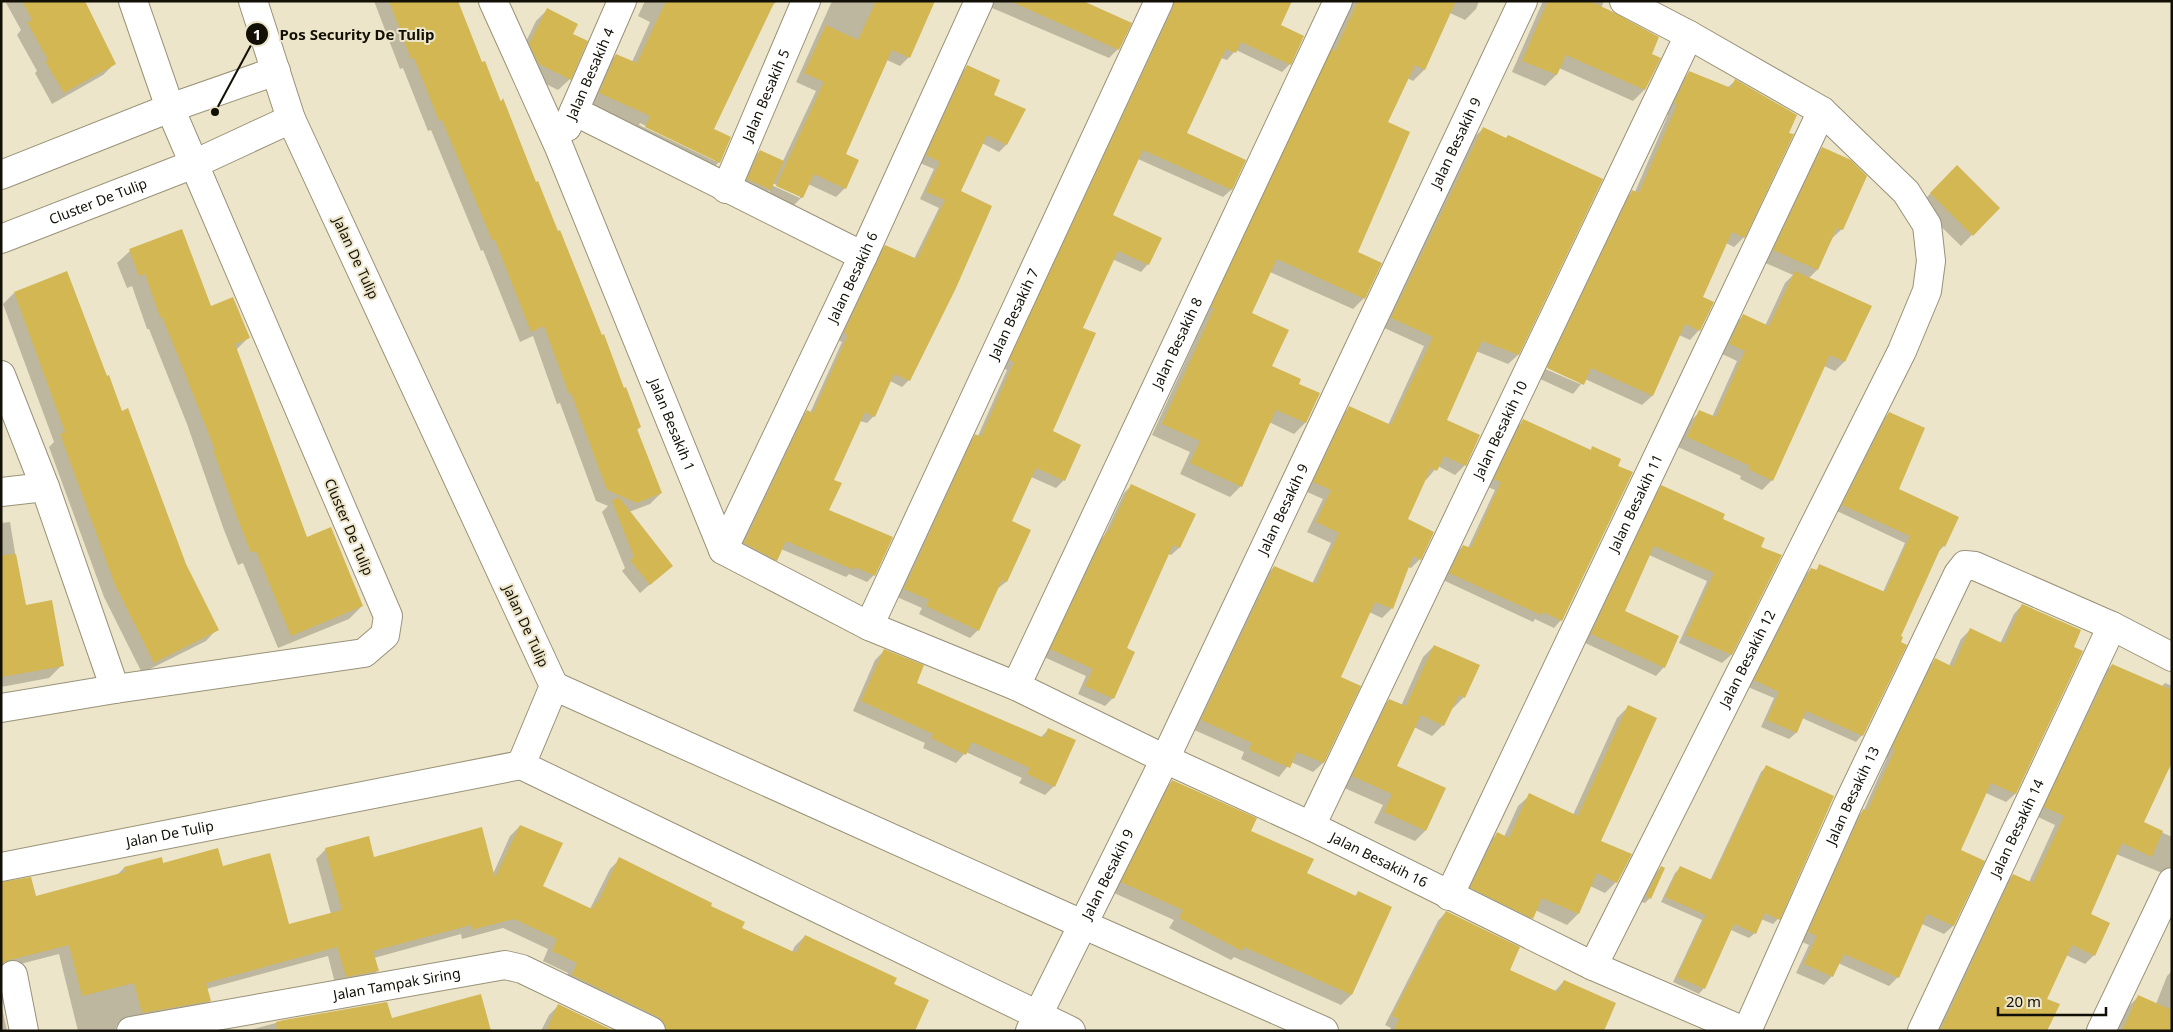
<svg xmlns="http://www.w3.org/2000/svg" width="2173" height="1032" viewBox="0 0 2173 1032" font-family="'Noto Sans',sans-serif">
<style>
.shadow{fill:#0003;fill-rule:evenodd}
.building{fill:#d2b753}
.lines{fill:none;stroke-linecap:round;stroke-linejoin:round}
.street-casing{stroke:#999278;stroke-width:30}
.street{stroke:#fff;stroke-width:28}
.labels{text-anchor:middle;stroke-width:4;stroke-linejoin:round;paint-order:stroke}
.street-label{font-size:14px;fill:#120f06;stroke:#ede5c9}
.leader{fill:none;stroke:#120f06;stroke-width:2}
.callout-dot{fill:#120f06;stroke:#ede5c9;stroke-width:2}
.mark-label{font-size:15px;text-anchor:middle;font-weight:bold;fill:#fff}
.callout-label{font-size:15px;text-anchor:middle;font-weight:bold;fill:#120f06;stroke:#ede5c9;stroke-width:4;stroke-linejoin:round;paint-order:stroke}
</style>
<rect width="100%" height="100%" fill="#ede5c9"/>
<g class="shadow">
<polygon points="5,1 83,1 115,63 103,75 52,104 35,73 37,71 17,35 21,30"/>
<polygon points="374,1 457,1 481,64 500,103 502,100 535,184 640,427 636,431 661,493 650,504 629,512 671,566 640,593 622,571 625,568 602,512 608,506 596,501 560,403 557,404 533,336 520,342 483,250 481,251 431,130 428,131 403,68 400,69"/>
<path d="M645 1H777L770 8 712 130 719 162 706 175 587 106 603 68 616 55 632 62 650 22 638 16ZM640 123 715 159V161L639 125Z"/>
<path d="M832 1H934L909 57 900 66 887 60 844 155 845 188 836 197 808 184 802 197 793 206 768 195 770 190 765 195 743 185 755 156 760 151 783 161 816 91 796 82ZM770 182 800 195V198L769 184Z"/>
<polygon points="983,1 1080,1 1118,49 1109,58 985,5"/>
<polygon points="1164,1 1291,1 1280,26 1290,64 1282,72 1236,50 1227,60 1221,58 1185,134 1244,161 1231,190 1223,197 1138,159 1112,216 1148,264 1141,272 1112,259 1082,328 1051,432 1064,480 1056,488 1031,477 1011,522 1030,531 1006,582 997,589 978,630 970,638 919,614 922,608 897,597 968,443 976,435 978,436 1007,370 1003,368"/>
<polygon points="1352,1 1479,1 1476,9 1465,20 1450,13 1424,70 1413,81 1407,78 1387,122 1357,252 1364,298 1353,309 1270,272 1250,314 1271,367 1297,384 1319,394 1305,423 1294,434 1269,422 1241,486 1230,497 1180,474 1190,452 1152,435 1322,62 1327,56"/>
<polygon points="1543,1 1604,1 1601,8 1650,55 1659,59 1644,90 1633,101 1559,68 1556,75 1545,86 1512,72"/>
<polygon points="547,10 571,35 570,79 558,90 528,75 519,56 536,21"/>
<polygon points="967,67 992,96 1024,110 1006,145 999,152 982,143 959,192 909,380 902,387 890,381 874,416 867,423 860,421 832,480 828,511 874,575 867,582 849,574 846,577 781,549 776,560 769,567 738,550 800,418 807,411 810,413 842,342 838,340 878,253 885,246 914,259 939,208 920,199 934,169 920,163 960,74"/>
<polygon points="1689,73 1727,88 1735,81 1744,237 1734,247 1726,243 1702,297 1699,330 1690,340 1679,335 1652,396 1642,405 1585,379 1573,394 1538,378 1543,368 1580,384 1580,382 1544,365 1623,201 1633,191 1635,192 1668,115 1665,113 1680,83"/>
<polygon points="1483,129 1601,179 1518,355 1508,364 1476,351 1445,421 1465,465 1455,475 1438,466 1426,480 1425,479 1406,520 1420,559 1411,568 1407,567 1392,608 1382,618 1369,612 1340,678 1359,686 1323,763 1313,772 1291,762 1279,777 1241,759 1244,752 1192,729 1264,577 1274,567 1312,584 1331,543 1307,532 1323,499 1305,491 1340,417 1349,408 1388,425 1424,346 1382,327 1473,138"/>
<polygon points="1822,149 1842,229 1830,240 1817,270 1808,279 1844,362 1835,371 1824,366 1772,480 1762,490 1740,479 1741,476 1678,447 1690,421 1700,412 1712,417 1737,361 1720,353 1733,326 1743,316 1765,326 1785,283 1793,275 1763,262 1811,160"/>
<polygon points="1957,167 1998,208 1961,246 1919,205"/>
<polygon points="130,251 211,307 249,337 236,350 306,539 362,606 349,619 278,648 243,563 238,565 224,530 187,424 149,329 147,329 132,286 127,288 117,263"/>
<polygon points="14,293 106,378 184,565 217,629 206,641 142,673 104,597 49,447 54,442 3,304"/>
<polygon points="1889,413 1897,489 1944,546 1938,552 1899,637 1862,735 1856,742 1802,718 1796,733 1789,739 1761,727 1774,698 1748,687 1804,576 1811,569 1815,571 1820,566 1883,592 1905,543 1837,511 1883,420"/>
<polygon points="1523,421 1590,451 1592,448 1561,620 1554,628 1535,619 1533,622 1443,580 1456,554 1463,546 1468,548 1495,490 1488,487 1516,428"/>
<polygon points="1132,485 1194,514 1179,548 1171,555 1168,554 1125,649 1113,698 1105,706 1078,694 1086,676 1044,657 1098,541 1104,536 1124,493"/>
<polygon points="1662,487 1721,519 1760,547 1780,556 1731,655 1722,663 1679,643 1707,581 1649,555 1624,612 1677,637 1664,667 1656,676 1583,642 1654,495"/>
<polygon points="10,522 24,607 62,665 49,678 1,687 1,523"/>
<polygon points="2022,605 2072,647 2081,652 2015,794 2006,802 1986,793 1959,851 1983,861 1953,926 1944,934 1922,924 1898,977 1889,986 1838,963 1832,976 1824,985 1796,973 1809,945 1800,941 1855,819 1864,810 1887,758 1884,757 1927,669 1935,660 1949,666 1961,639 1970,630 2000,644 2014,614"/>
<polygon points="1434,646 1464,697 1453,708 1452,707 1443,725 1432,736 1414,727 1395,767 1425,831 1415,841 1374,823 1383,805 1342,787 1379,711 1389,700 1401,706 1423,657"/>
<polygon points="884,651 915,683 1040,738 1049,729 1054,786 1045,795 1019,783 1022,778 966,752 956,763 923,748 925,743 853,711 875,660"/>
<polygon points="2112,665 2161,687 2165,683 2172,686 2172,762 2142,823 2172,837 2172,877 2116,854 2089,915 2094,955 2085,964 2066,955 2045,999 2046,1031 1936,1031 2004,884 2013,875 2029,882 2055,825 2036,816 2103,674"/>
<polygon points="1628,707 1599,842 1616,882 1605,893 1590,886 1578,914 1567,925 1535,910 1531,918 1520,929 1460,899 1486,845 1497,834 1504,837 1518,806 1530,795 1573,815 1617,718"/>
<polygon points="1766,767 1778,919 1773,924 1761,919 1755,933 1749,938 1731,930 1704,988 1699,994 1673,982 1702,920 1661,902 1675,873 1680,868 1710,881 1761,772"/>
<polygon points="1173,781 1249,832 1306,874 1354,897 1358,893 1351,995 1341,1005 1234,957 1231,960 1169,928 1174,920 1112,892 1162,791"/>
<polygon points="520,826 542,887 590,909 610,869 620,859 709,906 741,928 792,952 795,946 805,936 893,984 913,1031 653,1031 562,986 568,973 543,961 548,949 503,928 462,939 461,934 374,958 377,971 368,981 336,987 328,956 206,989 210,1001 200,1011 117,1025 115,1031 78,1031 59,954 1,969 1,897 35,898 117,875 124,868 163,865 222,868 288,925 331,914 316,859 326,849 374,858 493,874 510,836"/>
<polygon points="1661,868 1650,898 1645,903 1641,902 1655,873"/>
<polygon points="1446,912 1508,970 1555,991 1564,981 1602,1031 1390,1031 1391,1028 1385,1025 1438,921"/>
<polygon points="2172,971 2172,1031 2117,1031 2128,1007 2138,997 2156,1004 2167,976"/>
<polygon points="1,1003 7,1031 1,1031"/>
<polygon points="559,1005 612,1031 541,1031 549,1015"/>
<polygon points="391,1020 489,1031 247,1031 283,1021"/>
</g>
<g class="building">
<polygon points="22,1 85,1 116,64 64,93 45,61 48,60 27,22 32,20"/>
<polygon points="389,1 458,1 482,62 485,61 501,102 503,98 536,182 538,181 558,231 560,230 602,335 604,334 624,388 626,387 641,427 637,429 662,493 637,503 607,490 571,393 569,394 544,326 531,332 495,240 492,240 442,120 439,121 414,58 411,59"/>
<polygon points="666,1 775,1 714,129 731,137 720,163 645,127 650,116 599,93 616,54 637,63"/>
<polygon points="876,1 935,1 910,58 892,50 846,154 859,160 846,189 814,174 803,198 776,186 824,82 804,73 826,25 858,40"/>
<polygon points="1010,1 1083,1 1132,23 1119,50"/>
<polygon points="1174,1 1292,1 1281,25 1304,36 1291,65 1241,42 1236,53 1226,49 1187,133 1246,160 1232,190 1143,150 1113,215 1162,238 1149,265 1118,251 1083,328 1096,333 1053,431 1081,445 1065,481 1036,468 1012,521 1031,530 1007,582 1002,580 979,631 926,606 929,600 904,589 975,434 981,437 1014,362 1009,360 1173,8"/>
<polygon points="1358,1 1456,1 1425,70 1415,65 1388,122 1410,132 1358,252 1382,263 1365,299 1277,259 1252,313 1289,330 1272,366 1301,379 1299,384 1320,393 1306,423 1276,410 1242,487 1190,463 1200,441 1162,424 1214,308 1211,307 1332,49 1335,51"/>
<polygon points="1548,1 1590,1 1613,12 1659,37 1652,54 1661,58 1645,90 1566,55 1557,75 1522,61"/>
<polygon points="547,8 578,24 573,34 588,41 571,80 539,64 529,44"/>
<polygon points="967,65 1000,80 994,95 1026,109 1007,145 987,135 961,191 992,206 956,288 910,381 894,374 875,417 865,412 834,480 842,483 829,510 893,537 875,576 855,567 854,570 786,541 777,561 744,543 807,410 813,413 848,335 844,333 885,245 917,259 945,200 926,192 940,162 926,155"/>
<polygon points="1689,71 1731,88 1735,79 1797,115 1789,133 1794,134 1745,238 1732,232 1703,297 1714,302 1700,331 1685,324 1653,396 1591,368 1584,385 1547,368 1632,190 1639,193 1677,105 1674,103"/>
<polygon points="1483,127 1506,138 1508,135 1603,179 1519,355 1482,341 1447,420 1480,435 1466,466 1444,456 1437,471 1431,468 1408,519 1434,532 1421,560 1413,556 1393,609 1375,602 1341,677 1361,686 1324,763 1297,752 1290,768 1249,750 1252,743 1201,720 1274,566 1316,584 1339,533 1316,522 1331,490 1313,482 1349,406 1391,425 1433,337 1391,318"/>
<polygon points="1822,147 1851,160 1867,176 1843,230 1837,228 1818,270 1773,250"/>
<polygon points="760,150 784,161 771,190 747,179"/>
<polygon points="1957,165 2000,208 1973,236 1930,193"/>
<polygon points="182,229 211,306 233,297 250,338 235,344 307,537 331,527 363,606 291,636 256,551 251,553 237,517 213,450 215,450 178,356 162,317 160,317 145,274 139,276 129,249"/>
<polygon points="67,271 107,376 109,375 122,411 128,408 186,564 219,630 154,663 115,585 60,434 65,432 14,292"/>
<polygon points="1795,271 1872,306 1845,362 1830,355 1773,481 1748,469 1750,466 1687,437 1699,410 1716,417 1745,351 1729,344 1743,314 1769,326"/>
<polygon points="1889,412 1925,428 1899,489 1959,517 1945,547 1942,545 1901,636 1903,637 1901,642 1907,645 1863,736 1806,711 1797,733 1767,720 1779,692 1754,680 1811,568 1817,570 1819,564 1885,592 1910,536 1842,505"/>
<polygon points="1523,419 1591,450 1592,446 1621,459 1618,466 1633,472 1562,621 1543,612 1541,615 1449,573 1463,545 1471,548 1501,482 1494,479"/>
<polygon points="1131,484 1196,514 1180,548 1173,545 1127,648 1135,652 1114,699 1085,686 1093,669 1050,649 1106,532 1108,533"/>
<polygon points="1661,485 1725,514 1723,519 1765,538 1761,547 1782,555 1732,655 1686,635 1714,573 1654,546 1625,611 1679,636 1665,668 1591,634"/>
<polygon points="619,497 673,566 650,585 630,560 634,557 612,501"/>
<polygon points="16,554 26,605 52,600 64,666 1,677 1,555"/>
<polygon points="2022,604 2081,630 2074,647 2083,651 2016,794 1991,783 1961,850 1985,861 1954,926 1927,914 1899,978 1844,954 1833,977 1804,964 1817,936 1808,932 1863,809 1867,811 1895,750 1892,748 1935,658 1953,667 1970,628 2004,644"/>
<polygon points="1434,645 1480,665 1465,698 1459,695 1444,726 1421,715 1397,766 1446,788 1426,831 1384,812 1392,794 1352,776 1389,699 1406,706"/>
<polygon points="884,649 924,665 917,683 1044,738 1048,728 1076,740 1055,787 1027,774 1030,768 972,742 966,755 931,738 933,734 861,701"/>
<polygon points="2112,664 2172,690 2172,762 2144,822 2163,831 2152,857 2122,843 2091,914 2110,923 2095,956 2072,945 2047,999 2060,1004 2047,1031 1940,1031 2013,874 2033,883 2064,816 2044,807"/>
<polygon points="1628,705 1657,718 1601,841 1632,854 1617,883 1597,873 1579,914 1542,898 1533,919 1470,888 1497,832 1509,838 1529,793 1578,816"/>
<polygon points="1766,765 1834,796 1780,920 1765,913 1756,934 1734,924 1705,989 1677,977 1706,915 1665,897 1680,866 1712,880"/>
<polygon points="1172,780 1257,818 1251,831 1314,859 1307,873 1356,896 1358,891 1392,907 1352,995 1244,947 1242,951 1179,918 1183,910 1121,882"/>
<polygon points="520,825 563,843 543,886 592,909 596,902 598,903 619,857 712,903 711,906 745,922 742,928 796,953 805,935 897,978 894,984 929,1000 915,1031 666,1031 664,1023 658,1017 572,975 577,963 552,951 557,939 514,919 471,930 471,925 373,951 379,971 346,977 337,947 206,983 211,1001 142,1013 134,983 82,996 69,945 10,960 1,964 1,882 31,877 36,896 125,872 124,867 162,857 163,863 218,848 223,866 270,853 289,924 342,910 325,848 369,836 374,857 482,827 495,878"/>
<polygon points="1661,866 1665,868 1651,899 1646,896"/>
<polygon points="1446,911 1520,947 1510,970 1558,992 1564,980 1616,1003 1604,1031 1394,1031 1399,1019 1392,1016"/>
<polygon points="481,994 491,1031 277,1031 276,1022 284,1020 387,1002 392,1018"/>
<polygon points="2138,995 2172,1010 2172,1031 2122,1031"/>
<polygon points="558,1004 614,1031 546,1031"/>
</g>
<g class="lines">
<defs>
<g id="street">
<path id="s1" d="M493 1 559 147 723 550 869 626 1016 686 1165 759 1311 826 1593 966 1744 1031"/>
<polyline points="574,111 863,256"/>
<path id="s2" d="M567 127 622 1"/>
<polyline points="1,175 170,108 276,71"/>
<path id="s3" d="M726 189 806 1"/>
<path id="s4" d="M1 239 194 164 291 119"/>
<polyline points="1,375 45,487 1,492"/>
<path id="s5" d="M723 550 863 256 979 1"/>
<path id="s6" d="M869 626 1159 1"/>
<polyline points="554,686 1082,924 1324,1031"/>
<path id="s7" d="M1016 686 1338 1"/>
<polyline points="115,689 364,653 385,635 388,616 170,108 133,1"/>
<polyline points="1,708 115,689 45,487"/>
<polyline points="521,765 1071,1031"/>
<path id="s8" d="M1311 826 1689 35"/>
<path id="s9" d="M1 867 521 765 554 686 291 119 253 1"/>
<path id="s10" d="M1449 896 1822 111"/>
<path id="s11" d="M1593 966 1902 351 1927 291 1931 261 1927 225 1906 192 1822 111 1689 35 1624 1"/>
<polyline points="13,975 24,1031"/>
<path id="s12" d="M131 1031 505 965 522 969 651 1031"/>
<path id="s13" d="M1030 1031 1165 759 1523 1"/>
<path id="s14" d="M1747 1031 1848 804 1958 574 1965 565 1975 566 2112 626 2172 657"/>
<path id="s15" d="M1922 1031 2112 626"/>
<polyline points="2101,1031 2172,882"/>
</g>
</defs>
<use href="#street" class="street-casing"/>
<use href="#street" class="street"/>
</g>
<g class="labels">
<g class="street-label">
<text dy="5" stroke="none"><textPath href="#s2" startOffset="58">Jalan Besakih 4</textPath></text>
<text dy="5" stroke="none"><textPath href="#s3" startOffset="102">Jalan Besakih 5</textPath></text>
<text dy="5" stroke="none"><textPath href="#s13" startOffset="985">Jalan Besakih 9</textPath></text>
<text dy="5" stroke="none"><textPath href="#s4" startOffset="104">Cluster De Tulip</textPath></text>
<text transform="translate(356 258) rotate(65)" y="5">Jalan De Tulip</text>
<text dy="5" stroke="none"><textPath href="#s5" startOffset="302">Jalan Besakih 6</textPath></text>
<text dy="5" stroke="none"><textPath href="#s6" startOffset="344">Jalan Besakih 7</textPath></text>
<text dy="5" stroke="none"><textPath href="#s7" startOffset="379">Jalan Besakih 8</textPath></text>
<text dy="5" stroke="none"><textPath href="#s1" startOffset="460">Jalan Besakih 1</textPath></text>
<text dy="5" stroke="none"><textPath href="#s8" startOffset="439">Jalan Besakih 10</textPath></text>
<text dy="5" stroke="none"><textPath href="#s10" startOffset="435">Jalan Besakih 11</textPath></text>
<text dy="5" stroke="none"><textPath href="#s13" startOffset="580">Jalan Besakih 9</textPath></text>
<text transform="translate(349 527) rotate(67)" y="5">Cluster De Tulip</text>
<text transform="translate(526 626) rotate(65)" y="5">Jalan De Tulip</text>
<text dy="5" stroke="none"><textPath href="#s11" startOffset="344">Jalan Besakih 12</textPath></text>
<text dy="5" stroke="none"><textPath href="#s14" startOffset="258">Jalan Besakih 13</textPath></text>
<text dy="5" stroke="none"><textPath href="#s15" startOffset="224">Jalan Besakih 14</textPath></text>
<text dy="5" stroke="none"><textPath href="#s9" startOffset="172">Jalan De Tulip</textPath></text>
<text dy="5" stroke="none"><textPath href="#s1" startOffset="1321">Jalan Besakih 16</textPath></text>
<text dy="5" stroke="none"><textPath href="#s13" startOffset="175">Jalan Besakih 9</textPath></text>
<text dy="5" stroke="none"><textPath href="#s12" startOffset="270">Jalan Tampak Siring</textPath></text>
</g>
</g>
<path class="leader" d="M215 112L257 34"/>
<g class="callout-dot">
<circle cx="215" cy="112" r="5"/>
<circle cx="257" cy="34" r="12"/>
</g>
<g class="mark-label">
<text x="257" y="40">1</text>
</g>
<g class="callout-label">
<text x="357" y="40">Pos Security De Tulip</text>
</g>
<rect width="2173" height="1032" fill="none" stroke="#120f06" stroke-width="5"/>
<path d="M1998 1007v8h108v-8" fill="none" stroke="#120f06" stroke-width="2.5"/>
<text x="2006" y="1007" font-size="15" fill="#120f06" stroke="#ede5c9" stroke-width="4" paint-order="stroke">20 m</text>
</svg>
